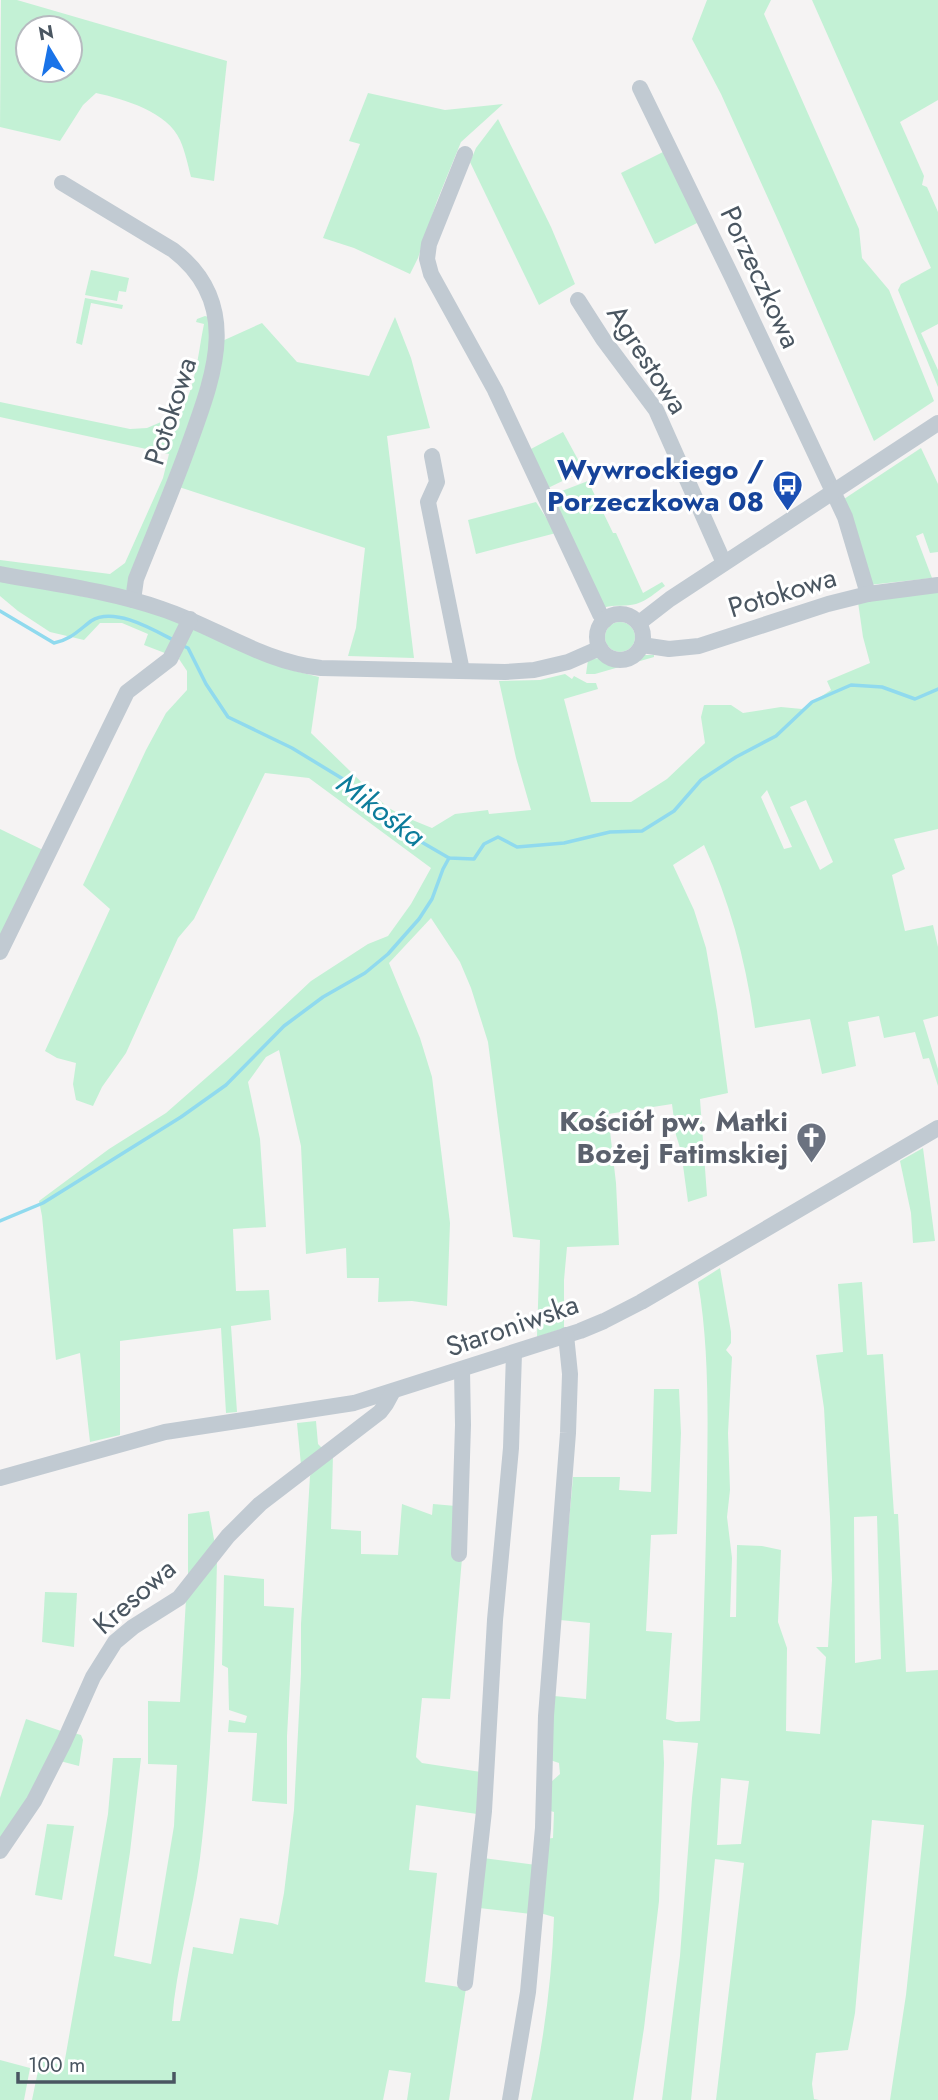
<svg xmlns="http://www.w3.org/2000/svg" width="938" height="2100" viewBox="0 0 938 2100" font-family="Jost,sans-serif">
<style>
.green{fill:#c3f1d5;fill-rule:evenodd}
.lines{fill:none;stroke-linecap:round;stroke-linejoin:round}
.stream{stroke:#90daee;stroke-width:3.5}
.minor{stroke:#c1cad2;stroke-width:16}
.labels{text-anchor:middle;stroke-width:6;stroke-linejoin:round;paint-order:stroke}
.street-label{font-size:28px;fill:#4a5661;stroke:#fff}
.transit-label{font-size:28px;font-weight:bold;fill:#164399;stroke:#fff;text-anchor:end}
.worship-label{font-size:28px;font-weight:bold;fill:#5b616d;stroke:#fff;text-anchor:end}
.water-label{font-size:30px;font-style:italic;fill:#0c7c9b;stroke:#fff}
</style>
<rect width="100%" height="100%" fill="#f5f3f3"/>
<g class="green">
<path d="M1 0H17L227 61 214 181 191 177C188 165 185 151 180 140 168 112 124 99 96 93L83 105 60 141 0 127ZM28 28H70V70H28Z"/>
<polygon points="707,0 771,0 764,14 859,229 862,258 889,290 934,401 874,441 782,229 721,94 692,39"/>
<polygon points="812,0 938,0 938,100 900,122 924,176 922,185 927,187 938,212 938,324 921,333 938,370 938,387 898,290 901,284 931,268"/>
<polygon points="368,93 445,110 503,104 461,142 437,201 418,258 410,274 354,248 323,238 360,144 349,141"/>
<polygon points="498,119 551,227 575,284 539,305 470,162 476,148"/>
<polygon points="667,150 701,221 655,244 621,173"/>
<polygon points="91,270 129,278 126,292 119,291 117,301 85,295"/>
<polygon points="85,298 123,305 122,309 91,303 82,345 76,343"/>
<path d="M205 316 212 318 209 368 149 536 125 594 0 569V560L110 574 125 563 163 478 169 454 0 417V402L130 429 147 428 161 422 166 428C195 407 197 357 204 324L196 322 197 319Z"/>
<polygon points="395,317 411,358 430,428 387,436 414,658 348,656 356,628 365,548 179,487 220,342 262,323 297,362 369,376"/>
<polygon points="563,432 582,467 579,473 548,488 529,450"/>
<polygon points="921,448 938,484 938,552 930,553 923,533 916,536 932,578 869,585 841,501"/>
<path d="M588 481 613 533H616L643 593 662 582 665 586C656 592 647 601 636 604 626 607 616 604 602 608L552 499 554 494Z"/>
<polygon points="536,502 556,533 476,554 468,520"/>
<polygon points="0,580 147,609 183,624 170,655 144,645 148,634 122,623 100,623 84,640 50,632 18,611 0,596"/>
<path d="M938 592V829L894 839 905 869 892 875 905 931 933 925 938 947V1016L923 1020 938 1069V1086L929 1058 923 1059 915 1032 884 1038 879 1016 848 1022 856 1066 822 1074 810 1019 755 1028C747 965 730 902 704 845L673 865 694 910 706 948 717 1011 728 1093 700 1099 707 1196 688 1202 681 1151 676 1135 672 1104 608 1114 616 1183 619 1245 567 1247 564 1280V1328L537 1337 540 1240 513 1237 488 1042 471 988 460 962 431 918 389 963 420 1038 432 1077 450 1223 447 1306 412 1301 378 1302 379 1278H347L346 1248 306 1254 301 1146 279 1050 266 1057 248 1082 260 1139 266 1227 233 1229 236 1291 269 1290 271 1320 231 1326 237 1412 226 1413 221 1328 120 1341V1435L90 1442 80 1353 56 1360 42 1216 39 1201 109 1149 166 1113 231 1056 311 981 368 944 388 936 411 904 431 868 309 778 265 773 194 919 178 938 126 1053 102 1087 93 1106 76 1100 73 1084 76 1063 57 1058 45 1051 110 909 83 885 146 750 166 713 187 690V671L179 659 190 628 234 644 287 669 319 677 311 733 387 807 405 817 432 828 455 814 488 810 489 814 531 810 516 758 499 681 540 680 565 674 572 679 574 676 587 683H596L598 689 564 699 591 802H631L667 779 705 743 701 717 704 705H731L743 713 781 707 802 709 831 690 827 681 870 663 863 637 858 602ZM767 790 792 847 784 849 761 797ZM806 800 833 862 820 870 790 807Z"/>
<circle cx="620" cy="637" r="15"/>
<polygon points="642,655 654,655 654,657 595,674 586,674 588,660 599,658 621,664"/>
<polygon points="0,829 43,850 0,942"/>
<polygon points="923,1148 935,1241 913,1243 911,1213 900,1161"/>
<path d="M720 1268 731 1332V1343L726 1350 732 1357 728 1433 730 1490 727 1517 732 1558 730 1617H736L737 1545 762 1546 781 1550 778 1622 787 1648 786 1731 820 1734 826 1657 816 1647H828L832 1580 830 1517 824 1408 816 1355 843 1352 838 1284 862 1282 867 1355 883 1354 894 1514H898L906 1672 938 1670V2100H890L906 1995 924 1825 872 1820 855 2013 848 2050 816 2053 812 2084 814 2099 819 2100H716L744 1863 715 1859 691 2100H662L680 1956 692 1798 698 1743 663 1740 664 1763 659 1901 644 2028 633 2100H531C544 2039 552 1978 554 1917L540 1913 545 1839 553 1838 554 1812 547 1810 551 1782 560 1774 559 1763 550 1760 554 1696 586 1699 590 1623 560 1620 573 1477H620L619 1490 651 1492 654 1389H679L681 1433 677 1534 651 1535 646 1631 672 1633 666 1719 676 1722 700 1721C703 1640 706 1560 707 1480 708 1414 709 1346 698 1282ZM877 1516 881 1659 855 1663 854 1517ZM721 1778 749 1781 741 1844 717 1845Z"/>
<polygon points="316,1421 318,1444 324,1450 301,1465 297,1423"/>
<path d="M333 1455 331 1529 361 1531V1554L398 1555 402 1504 432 1515 433 1504 456 1506 462 1558 450 1699 422 1698 416 1757 422 1763 481 1772 477 1814 416 1805 409 1870 437 1873 425 1982 466 1988 449 2100H407L411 2073 389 2070 383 2100H32L40 2061 64 2065 108 1814 113 1758H141L130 1852 114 1956 151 1964 174 1826 177 1765 148 1764V1701L180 1702 186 1599 217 1559C215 1659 212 1759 200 1858 193 1912 176 1966 172 2021H180L193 1947 233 1954 240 1918 272 1923 278 1925 284 1893 294 1810 301 1674V1624L310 1476 314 1469Z"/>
<polygon points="209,1511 215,1545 188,1582 188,1514"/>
<polygon points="224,1575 264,1579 264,1606 294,1608 287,1736 287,1804 252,1801 257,1733 228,1732 229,1720 245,1723 247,1716 229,1710 228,1668 222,1665"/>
<polygon points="45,1592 77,1593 74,1647 42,1642"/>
<polygon points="26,1719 64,1732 50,1765 0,1842 0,1798"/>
<polygon points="74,1733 81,1735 83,1740 79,1766 60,1761"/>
<polygon points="47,1824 74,1826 62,1900 35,1895"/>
<polygon points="483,1858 536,1865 531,1914 479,1908"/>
<polygon points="0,2060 30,2068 24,2100 0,2100"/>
</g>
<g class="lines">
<g class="stream">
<path d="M0 611 54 643C70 640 78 631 91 621 114 606 154 630 175 641"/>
<polyline points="181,645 188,648 206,684 228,717 292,748 343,779 387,822 449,858 474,859 484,844 498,837 517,847 564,843 610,832 642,831 674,811 701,780 736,757 776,736 812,702 851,685 882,687 915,699 938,689"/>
<polyline points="0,1221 43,1203 181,1117 226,1085 284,1026 323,997 365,973 388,954 419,919 432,899 443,869 449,858"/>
</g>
<g class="minor">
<polyline points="640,88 732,277 845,517 868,594"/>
<polyline points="465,154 429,244 427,259 431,274 495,390 600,614 605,620"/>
<path d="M62 183 173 250C245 305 212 380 187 450 171 494 153 536 136 579L133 600"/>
<polyline points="578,300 603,339 656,410 724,563"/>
<polyline points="432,456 437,482 428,502 462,671"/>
<path d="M0 574C54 584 110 591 162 609 216 627 263 662 321 668L505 672 534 670 568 662 600 648"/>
<circle cx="620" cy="637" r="23"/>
<polyline points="639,623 670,599 938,423"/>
<polyline points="642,645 669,649 699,646 828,604 868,594 938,585"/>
<polyline points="0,952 127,692 170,659 190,619"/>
<polyline points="0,1478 165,1432 354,1403 580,1331 604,1321 641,1302 938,1128"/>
<polyline points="459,1554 463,1425 462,1370"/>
<polyline points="0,1851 34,1801 64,1742 93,1677 115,1642 133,1627 179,1598 228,1536 260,1504 380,1412 386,1404 392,1393"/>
<polyline points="465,1983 484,1811 495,1620 511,1448 514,1353"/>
<polyline points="510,2100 528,1992 543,1828 546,1716 568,1433 570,1374 566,1335"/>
</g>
</g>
<defs>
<symbol id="bus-pin" viewBox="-11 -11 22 30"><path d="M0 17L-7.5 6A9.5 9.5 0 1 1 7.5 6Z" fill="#1a4fb4" stroke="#fff"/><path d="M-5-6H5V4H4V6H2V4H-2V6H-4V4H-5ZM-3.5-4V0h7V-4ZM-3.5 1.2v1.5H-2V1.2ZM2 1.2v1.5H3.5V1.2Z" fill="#fff"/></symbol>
<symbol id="church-pin" viewBox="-11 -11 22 30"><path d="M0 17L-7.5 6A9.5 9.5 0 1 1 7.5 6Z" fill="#6b7280" stroke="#fff"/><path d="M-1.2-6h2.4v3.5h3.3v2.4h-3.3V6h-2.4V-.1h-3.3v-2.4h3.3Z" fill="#fff"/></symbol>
</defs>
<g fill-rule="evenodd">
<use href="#bus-pin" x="770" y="468" width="35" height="47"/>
<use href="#church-pin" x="794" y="1120" width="35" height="47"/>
</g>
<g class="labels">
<g class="street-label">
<text transform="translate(761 277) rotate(65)" y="10">Porzeczkowa</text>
<text transform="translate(648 359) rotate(57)" y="10">Agrestowa</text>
<text transform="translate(170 411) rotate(-72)" y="10">Potokowa</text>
<text transform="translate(782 592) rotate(-17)" y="10">Potokowa</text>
<text transform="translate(512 1325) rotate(-19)" y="10">Staroniwska</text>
<text transform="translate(134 1596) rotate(-41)" y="10">Kresowa</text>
</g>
<g class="transit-label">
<text x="764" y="479">Wywrockiego /<tspan x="764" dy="32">Porzeczkowa 08</tspan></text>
</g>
<g class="worship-label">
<text x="788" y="1131">Kościół pw. Matki<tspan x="788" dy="32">Bożej Fatimskiej</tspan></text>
</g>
<g class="water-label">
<text transform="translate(381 810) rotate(37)" y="10">Mikośka</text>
</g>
</g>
<g transform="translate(49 49) rotate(350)"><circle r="33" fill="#ffffff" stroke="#b7bbc0" stroke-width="2"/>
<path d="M0-5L12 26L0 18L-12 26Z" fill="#1a73e8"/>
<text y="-10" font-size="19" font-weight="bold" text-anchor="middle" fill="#4a5661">N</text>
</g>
<path d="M18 2072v10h156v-10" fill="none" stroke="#4a5661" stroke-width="3.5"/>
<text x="28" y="2072" font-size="21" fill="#4a5661" stroke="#ffffff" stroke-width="5" paint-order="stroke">100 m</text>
</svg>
